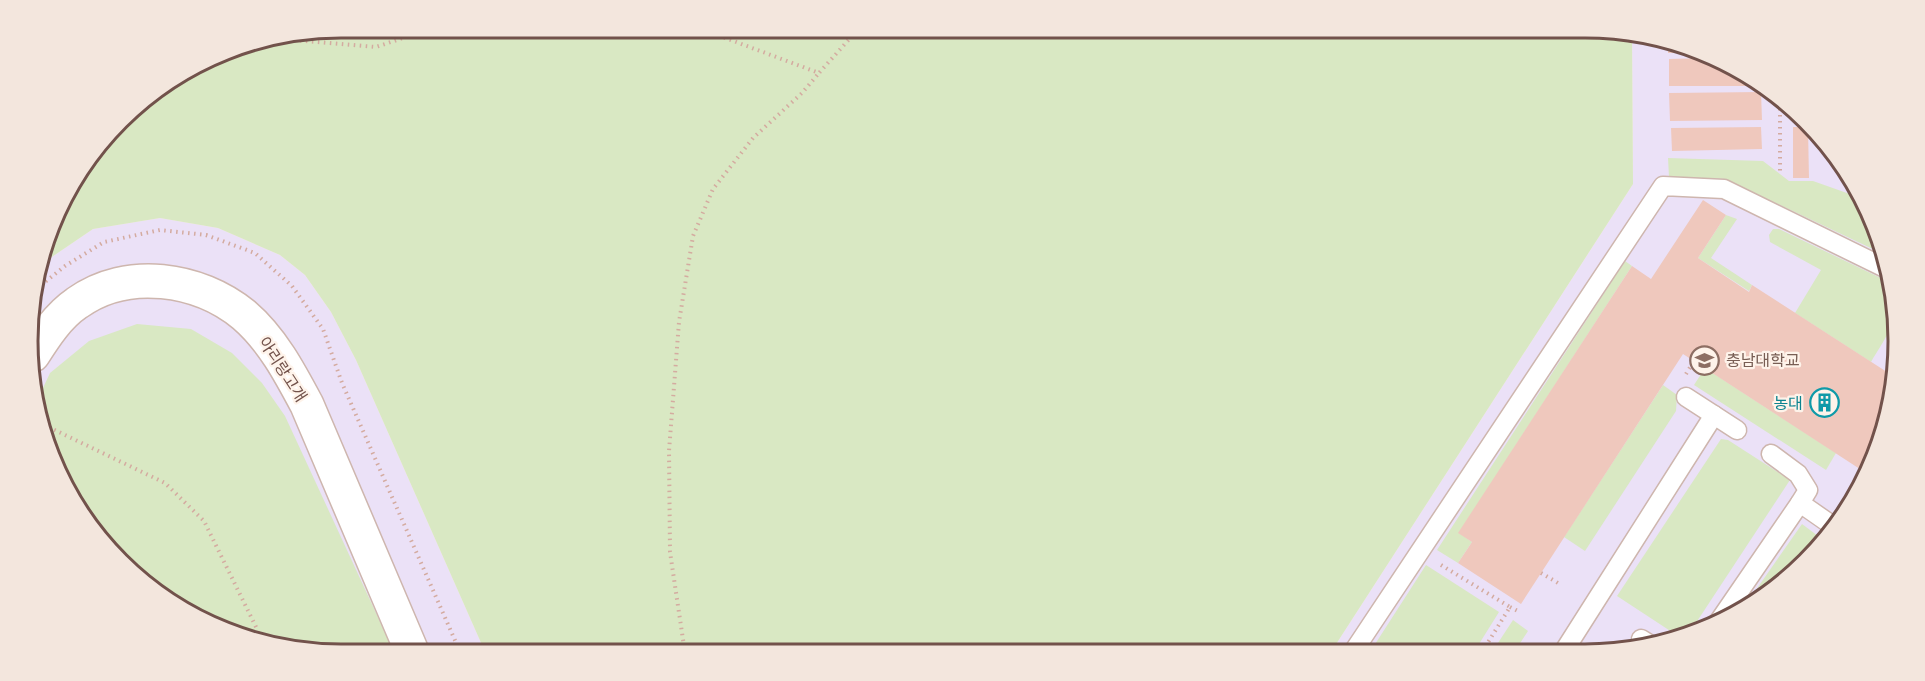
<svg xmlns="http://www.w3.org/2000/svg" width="1925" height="681" viewBox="0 0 1925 681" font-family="Helvetica,'Noto Sans KR',sans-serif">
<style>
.education{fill:#ebe1f7}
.green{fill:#d9e8c3}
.building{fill:#efc8bd}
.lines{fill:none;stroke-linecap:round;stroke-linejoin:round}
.service-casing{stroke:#ceb6ae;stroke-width:21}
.minor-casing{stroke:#ceb6ae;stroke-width:36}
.path{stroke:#d4aba0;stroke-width:4;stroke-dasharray:1.5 4.5;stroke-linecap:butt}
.service{stroke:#fff;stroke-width:18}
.minor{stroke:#fff;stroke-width:33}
.labels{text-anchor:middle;stroke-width:4.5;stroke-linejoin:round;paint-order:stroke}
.education-label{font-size:16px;fill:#785e54;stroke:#fef3ea;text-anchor:start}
.street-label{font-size:16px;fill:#72524b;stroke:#fef3ea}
.culture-label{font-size:16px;fill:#0d838f;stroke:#fef3ea;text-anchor:end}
.rim{fill:none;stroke:#72524b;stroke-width:3}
</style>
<rect width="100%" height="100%" fill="#fbeee4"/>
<g class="education">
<polygon points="1632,33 1665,38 1775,92 1856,183 1895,299 1887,421 1856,498 1791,576 1723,622 1626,651 1331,652 1633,184"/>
<polygon points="160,218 218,228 280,255 305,275 331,312 356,360 486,654 341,654 260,643 166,601 80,515 38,421 30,300 40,265 93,229"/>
</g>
<g class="green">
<polygon points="341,27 1585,27 1632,33 1633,184 1331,652 486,654 356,360 331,312 305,275 280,255 218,228 160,218 93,229 40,265 59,202 134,105 221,51"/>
<polygon points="1668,158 1763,161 1789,181 1813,181 1861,198 1879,252 1725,179 1669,177"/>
<polygon points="1726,215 1737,219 1711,258 1752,285 1749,291 1698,258"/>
<path d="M1773 229H1779L1889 282C1902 319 1890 330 1871 362L1795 313 1821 270 1770 242 1769 235Z"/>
<polygon points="1625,261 1632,266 1459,533 1472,542 1458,563 1437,550"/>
<polygon points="137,324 191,329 232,353 262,383 285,416 395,654 340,654 260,643 166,601 80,515 38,421 36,403 50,373 89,341"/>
<polygon points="1705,368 1836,453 1826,470 1694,385"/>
<polygon points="1663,385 1677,395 1676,411 1585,551 1564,537"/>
<polygon points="1721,439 1728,440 1790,480 1690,632 1678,636 1617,596"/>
<polygon points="1802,524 1822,539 1791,576 1744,607"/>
<polygon points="1426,565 1499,612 1474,652 1370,652"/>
<polygon points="1513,620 1528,631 1515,651 1492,652"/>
</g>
<g class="building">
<polygon points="1668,39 1671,40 1696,53 1668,53"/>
<polygon points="1707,58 1717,63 1764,86 1669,86 1669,59"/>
<polygon points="1761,92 1762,120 1670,121 1669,93"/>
<polygon points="1761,127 1762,149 1672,151 1671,128"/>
<polygon points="1793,127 1806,127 1808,129 1809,178 1793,178"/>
<polygon points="1703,200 1726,215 1698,258 1749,292 1752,285 1890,374 1887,421 1866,473 1683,354 1521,604 1458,563 1472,542 1458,533 1632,266 1651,279"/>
</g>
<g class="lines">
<defs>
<g id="service">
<polyline points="1686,397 1737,430"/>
<polyline points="1771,454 1798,474 1808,490 1800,503"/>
<polyline points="1717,624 1800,503 1833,526"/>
<polyline points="1641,639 1649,644"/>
<polyline points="1564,651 1714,415"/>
<polyline points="1353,652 1663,186 1724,189 1885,268"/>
</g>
<path id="minor" d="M33 355C45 336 58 316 77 303 127 267 199 278 244 315 272 339 290 373 307 405L413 654"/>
</defs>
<use href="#service" class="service-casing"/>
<use href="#minor" class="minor-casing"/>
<g class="path">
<polyline points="696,27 819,73 860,27"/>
<polyline points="282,39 376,47 436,27"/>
<polyline points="1780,97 1780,174"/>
<polyline points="36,288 54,220"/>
<polyline points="30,299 35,290 65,266 104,242 160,230 206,235 255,253 292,286 323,329 342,383 461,654"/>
<polyline points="1686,374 1694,361"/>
<polyline points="38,422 165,483 204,521 257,629 259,643"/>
<polyline points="1441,565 1510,607 1482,652"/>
<polyline points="1541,573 1558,583"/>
<polyline points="1510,607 1518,611"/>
<polyline points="685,653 670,552 669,451 679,322 693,236 713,189 753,138 802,93 819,73"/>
</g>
<use href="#service" class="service"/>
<use href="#minor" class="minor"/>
</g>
<defs>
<symbol id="university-ring" viewBox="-11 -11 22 22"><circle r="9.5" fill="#fef3ea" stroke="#8d6e63" stroke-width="1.5"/><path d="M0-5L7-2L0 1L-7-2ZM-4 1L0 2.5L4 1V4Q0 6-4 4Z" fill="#8d6e63"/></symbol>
<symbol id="building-ring" viewBox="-11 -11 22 22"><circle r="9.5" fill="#fef3ea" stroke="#0f9aa8" stroke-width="1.5"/><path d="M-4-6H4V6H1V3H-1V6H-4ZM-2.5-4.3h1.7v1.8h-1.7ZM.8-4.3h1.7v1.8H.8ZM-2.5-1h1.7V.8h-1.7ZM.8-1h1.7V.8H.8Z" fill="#0f9aa8"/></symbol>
</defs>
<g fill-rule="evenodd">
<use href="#university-ring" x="1688" y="344" width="33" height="33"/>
<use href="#building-ring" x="1808" y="386" width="33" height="33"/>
</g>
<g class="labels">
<g class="education-label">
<text x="1726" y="366">충남대학교</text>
</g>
<g class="street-label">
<text transform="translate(283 369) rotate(57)" y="6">아리랑고개</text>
</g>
<g class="culture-label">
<text x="1803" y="409">농대</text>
</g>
</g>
<path d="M0 0H1925V681H0ZM341 38H1585A303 303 0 0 1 1888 341V341A303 303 0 0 1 1585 644H341A303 303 0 0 1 38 341V341A303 303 0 0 1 341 38Z" fill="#f3e6dd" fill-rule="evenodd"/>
<path class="rim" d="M341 38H1585A303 303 0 0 1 1888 341V341A303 303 0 0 1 1585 644H341A303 303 0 0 1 38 341V341A303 303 0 0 1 341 38Z"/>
</svg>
